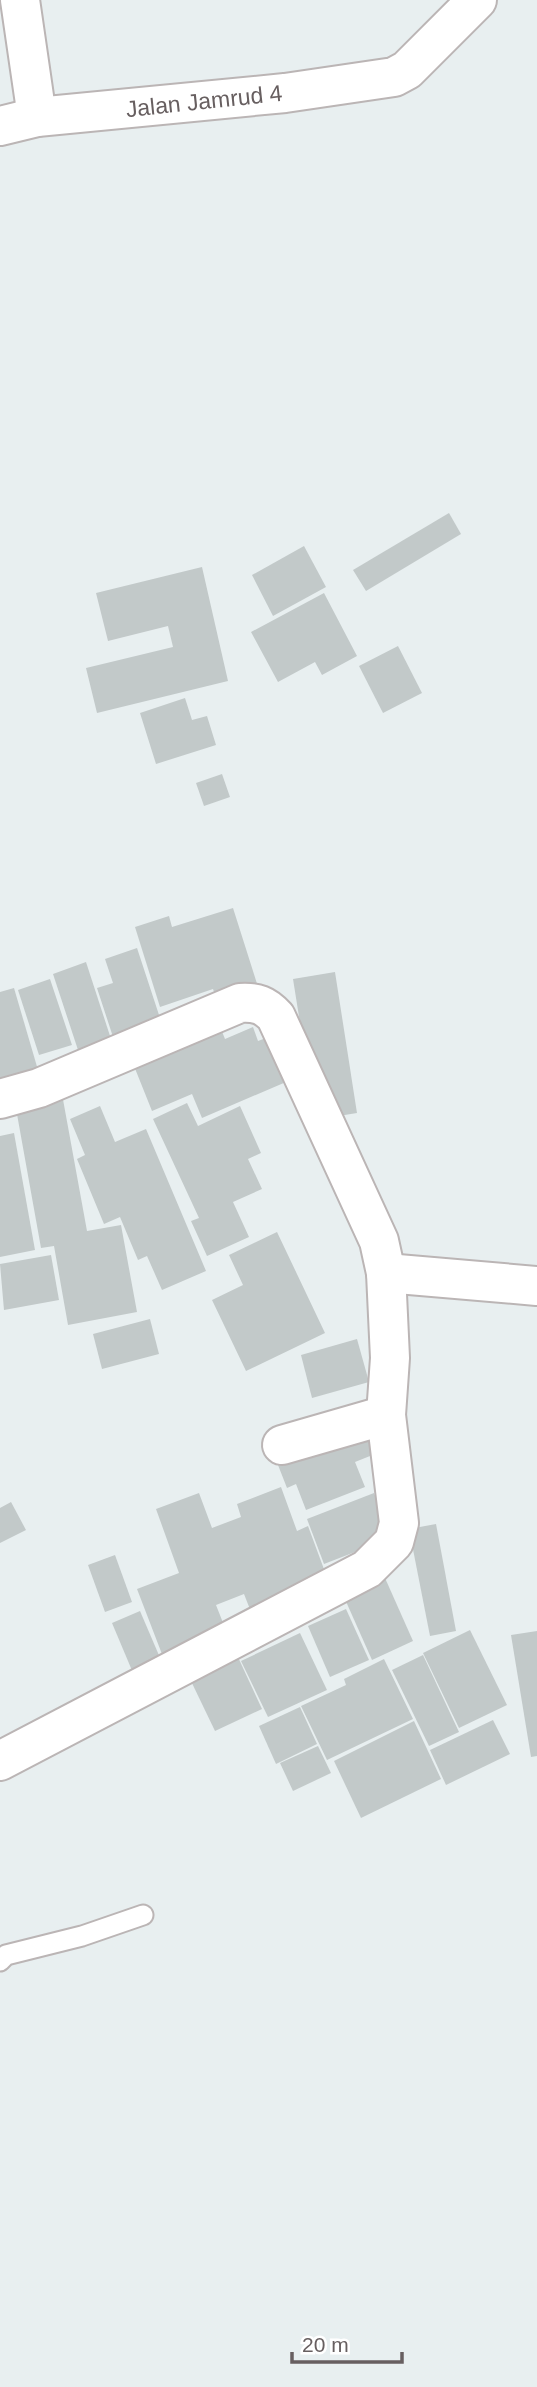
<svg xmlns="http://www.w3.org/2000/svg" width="537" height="2387" viewBox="0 0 537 2387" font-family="Arial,sans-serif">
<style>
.building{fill:#c2c9c9}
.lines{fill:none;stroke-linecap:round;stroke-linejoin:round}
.service-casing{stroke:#bbb5b5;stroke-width:23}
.minor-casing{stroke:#bbb5b5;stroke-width:42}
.service{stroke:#fff;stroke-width:19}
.minor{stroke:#fff;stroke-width:38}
.labels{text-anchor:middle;stroke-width:5;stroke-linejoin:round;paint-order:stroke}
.street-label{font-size:23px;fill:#675f60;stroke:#fff}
</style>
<rect width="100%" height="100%" fill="#e8eff0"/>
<g class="building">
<polygon points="449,513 461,534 366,591 353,570"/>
<polygon points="304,546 326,587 273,616 252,575"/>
<polygon points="202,567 228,681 97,713 86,668 173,647 168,626 108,641 96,593"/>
<polygon points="324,593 357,656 322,675 315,662 278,682 251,632"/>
<polygon points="398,646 422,693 383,713 359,666"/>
<polygon points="185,698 192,720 207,716 216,745 156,764 140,713"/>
<polygon points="222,774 230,797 204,806 196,783"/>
<polygon points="233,908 259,990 218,1004 213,989 160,1007 135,927 169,916 172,927"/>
<polygon points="137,948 161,1021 113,1037 97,988 113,983 105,959"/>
<polygon points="86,962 111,1039 78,1050 53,974"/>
<polygon points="335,972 357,1113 326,1118 308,1073 293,979"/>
<polygon points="50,979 72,1045 39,1055 18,990"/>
<polygon points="14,988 38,1070 0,1081 0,992"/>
<polygon points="253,1027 258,1041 274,1035 293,1079 202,1118 192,1094 152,1111 134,1066 221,1029 225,1039"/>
<polygon points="62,1094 87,1231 121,1225 137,1312 68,1325 54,1246 41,1248 15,1103"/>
<polygon points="187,1103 198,1126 240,1106 261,1153 248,1159 262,1189 233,1202 249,1237 207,1256 191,1221 199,1218 153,1119"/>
<polygon points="100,1106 115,1142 146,1129 206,1271 162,1290 147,1256 138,1260 120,1217 104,1224 77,1159 85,1155 70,1119"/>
<polygon points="14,1133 35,1250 0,1257 0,1136"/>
<polygon points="277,1232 325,1333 246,1371 212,1300 243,1285 229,1255"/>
<polygon points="51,1255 59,1300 4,1310 0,1264"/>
<polygon points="150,1319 159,1354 102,1369 93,1334"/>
<polygon points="357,1339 369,1382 312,1398 301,1355"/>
<polygon points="367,1432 375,1454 355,1462 365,1487 306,1510 296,1484 287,1488 278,1465"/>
<polygon points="281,1487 297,1531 308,1526 328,1580 253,1617 244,1594 216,1605 229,1638 165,1662 137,1589 179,1573 156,1509 199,1493 212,1528 241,1517 237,1504"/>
<polygon points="374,1493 391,1538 324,1564 307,1519"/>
<polygon points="11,1502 26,1530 0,1543 0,1508"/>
<polygon points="436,1524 456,1631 430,1636 409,1529"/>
<polygon points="115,1555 132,1602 105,1612 88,1565"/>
<polygon points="385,1578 413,1641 372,1660 344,1597"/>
<polygon points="346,1609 369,1660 330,1677 308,1626"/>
<polygon points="140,1611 164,1667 136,1680 112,1623"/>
<polygon points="470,1630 507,1705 459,1728 423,1653"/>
<polygon points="537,1631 537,1756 531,1757 511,1635"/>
<polygon points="300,1633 327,1690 268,1717 241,1661"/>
<polygon points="237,1655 262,1709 215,1731 190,1679"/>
<polygon points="423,1655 459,1732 429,1746 392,1670"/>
<polygon points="384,1659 413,1719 327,1760 301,1706 346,1685 344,1679"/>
<polygon points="300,1707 317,1744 276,1764 259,1726"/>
<polygon points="493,1720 510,1754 446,1785 430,1750"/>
<polygon points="414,1721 441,1779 361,1818 334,1761"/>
<polygon points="318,1746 331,1773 293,1791 280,1763"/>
</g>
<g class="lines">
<defs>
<polyline id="service" points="0,1961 6,1955 82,1936 143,1915"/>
<g id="minor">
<polyline points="20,0 37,117"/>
<polyline points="0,126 37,117 285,93 394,77 407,70 477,0"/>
<path d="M0 1099 39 1088 240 1003C257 1002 265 1005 276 1017L379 1241 386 1273 390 1358 386 1415 399 1523 394 1542 367 1569 0 1761"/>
<polyline points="386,1273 537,1286"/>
<polyline points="282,1445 386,1415"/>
</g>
</defs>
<use href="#service" class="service-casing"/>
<use href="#minor" class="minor-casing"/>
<use href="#service" class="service"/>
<use href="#minor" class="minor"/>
</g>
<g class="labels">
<g class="street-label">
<text transform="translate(204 101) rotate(-6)" y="8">Jalan Jamrud 4</text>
</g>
</g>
<path d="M292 2352v10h110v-10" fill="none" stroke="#675f60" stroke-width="3.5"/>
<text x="302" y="2352" font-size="21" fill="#675f60" stroke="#ffffff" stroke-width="5" paint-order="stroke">20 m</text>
</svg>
